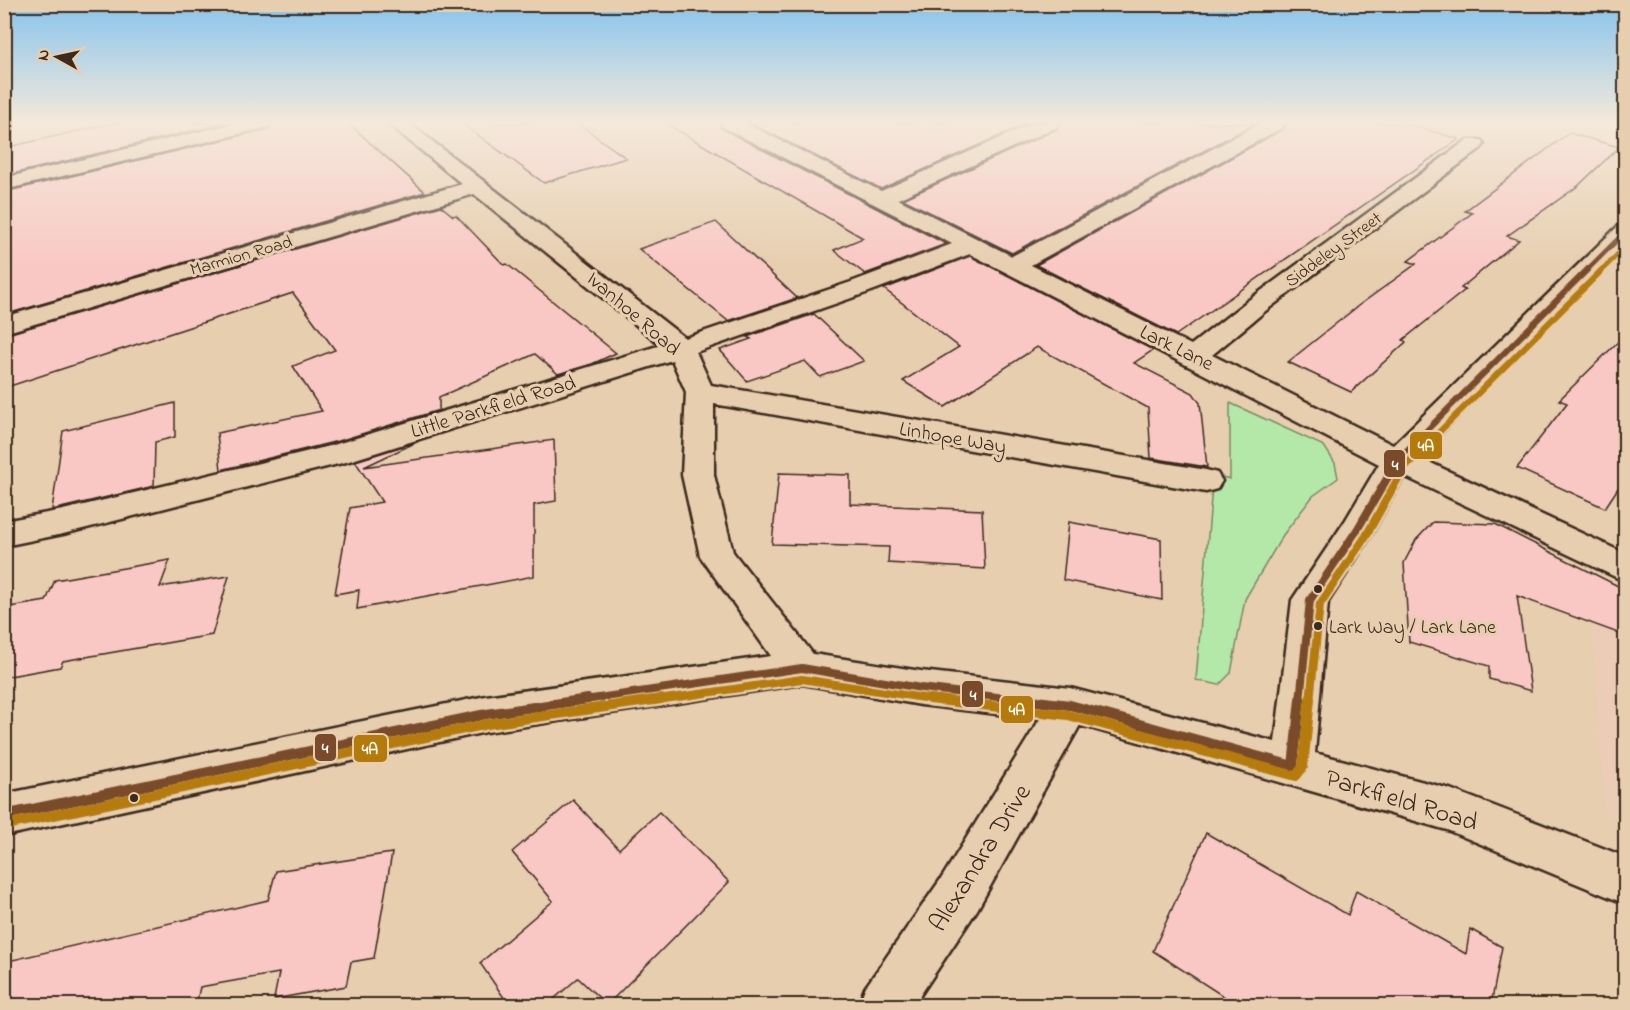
<svg xmlns="http://www.w3.org/2000/svg" width="1630" height="1010" viewBox="0 0 1630 1010" font-family="'Indie Flower',sans-serif">
<style>
.built{fill:#ecccb6}
.green{fill:#b4e8a9;stroke:#788964;stroke-width:1.5}
.building{fill:#f9c8c5;stroke:#3b2a1e;stroke-width:1.5}
.lines{fill:none;stroke-linecap:round;stroke-linejoin:round}
.street-casing{stroke:#3b2a1e;stroke-width:5}
.street{fill:#e7ceaf;fill-rule:evenodd}
.bus-1-far3-casing{stroke:#e7ceaf;stroke-width:8}
.bus-1-far2-casing{stroke:#e7ceaf;stroke-width:10}
.bus-1-far1-casing{stroke:#e7ceaf;stroke-width:13}
.bus-1-casing{stroke:#e7ceaf;stroke-width:15}
.bus-2-far3-casing{stroke:#e7ceaf;stroke-width:8}
.bus-2-far2-casing{stroke:#e7ceaf;stroke-width:10}
.bus-2-far1-casing{stroke:#e7ceaf;stroke-width:13}
.bus-2-casing{stroke:#e7ceaf;stroke-width:15}
.bus-1-far3{stroke:#7a4b2a;stroke-width:5}
.bus-1-far2{stroke:#7a4b2a;stroke-width:6}
.bus-1-far1{stroke:#7a4b2a;stroke-width:8}
.bus-1{stroke:#7a4b2a;stroke-width:10}
.bus-2-far3{stroke:#b57b0a;stroke-width:5}
.bus-2-far2{stroke:#b57b0a;stroke-width:6}
.bus-2-far1{stroke:#b57b0a;stroke-width:8}
.bus-2{stroke:#b57b0a;stroke-width:10}
.bus-dot{fill:#3b2a1e;stroke:#e7ceaf;stroke-width:2}
.labels{text-anchor:middle;stroke-width:6;stroke-linejoin:round;paint-order:stroke}
.far-street-label{font-size:18px;fill:#3b2a1e;stroke:#e7ceaf}
.bus-label{font-size:20px;fill:#3b2a1e;stroke:#e7ceaf;text-anchor:start}
.street-label{font-size:21px;fill:#3b2a1e;stroke:#e7ceaf}
.near-street-label{font-size:26px;fill:#3b2a1e;stroke:#e7ceaf}
.line-badge{stroke:#e7ceaf;stroke-width:2}
.badge-label{font-size:16px;text-anchor:middle;font-weight:bold;fill:#fff}
</style>
<rect width="100%" height="100%" fill="#e7ceaf"/>
<filter id="ink" filterUnits="userSpaceOnUse"><feTurbulence type="fractalNoise" baseFrequency=".0167" numOctaves="2"/><feDisplacementMap in="SourceGraphic" scale="12" xChannelSelector="R" yChannelSelector="G"/><feConvolveMatrix kernelMatrix="1 2 1 2 8 2 1 2 1" color-interpolation-filters="sRGB"/></filter>
<g filter="url(#ink)">
<polygon class="built" points="1592,622 1625,636 1625,822 1605,814"/>
<polygon class="green" points="1230,403 1324,446 1335,463 1338,478 1313,496 1283,535 1245,599 1231,673 1219,685 1196,680 1213,475 1230,479"/>
<g class="building">
<polygon points="113,123 225,123 4,176 4,148"/>
<polygon points="272,123 348,123 425,192 4,315 4,192 269,129"/>
<polygon points="461,123 577,123 626,158 544,183"/>
<polygon points="665,123 719,123 722,129 946,244 865,274 834,250 863,238"/>
<polygon points="750,123 1028,123 881,189"/>
<polygon points="1061,123 1256,123 1012,253 903,199 1058,129"/>
<polygon points="1287,123 1404,123 1459,139 1176,335 1036,265 1284,129"/>
<polygon points="1569,133 1619,147 1578,186 1507,236 1519,240 1461,288 1465,290 1403,340 1406,342 1351,392 1288,362 1358,306 1416,264 1408,261 1472,213 1465,211"/>
<polygon points="441,206 453,216 456,215 504,265 507,264 616,353 592,364 558,374 535,354 439,397 439,410 342,440 221,470 217,433 322,411 293,366 335,350 293,293 4,388 4,335"/>
<polygon points="716,222 797,298 728,321 639,249"/>
<polygon points="970,256 1153,350 1134,363 1193,393 1200,403 1207,467 1151,458 1148,408 1037,347 945,407 903,381 959,347 884,289"/>
<polygon points="814,314 864,361 820,377 805,361 747,381 720,350 751,339 747,337"/>
<polygon points="1626,334 1626,476 1605,508 1517,468 1567,403 1559,400"/>
<polygon points="175,403 175,437 155,442 154,486 52,510 63,431"/>
<polygon points="554,440 556,501 534,505 534,576 357,609 359,590 335,594 350,508 382,502 355,461 419,441 364,467"/>
<polygon points="779,473 850,475 850,504 982,510 985,569 888,563 889,547 772,544"/>
<polygon points="1069,522 1161,539 1162,600 1063,580"/>
<polygon points="1433,522 1495,524 1626,590 1626,636 1517,596 1531,691 1489,679 1489,666 1409,642 1404,563 1416,540"/>
<polygon points="170,560 160,587 229,576 212,635 63,661 60,667 4,677 4,608 46,601 55,580"/>
<polygon points="573,800 619,849 659,812 729,882 607,1005 578,978 547,1005 509,1005 480,963 553,901 512,852"/>
<polygon points="1206,833 1348,915 1356,891 1466,954 1470,929 1502,947 1491,1005 1237,1005 1153,951"/>
<polygon points="392,853 374,958 351,962 346,986 274,999 279,973 200,987 196,1005 4,1005 4,962 268,900 276,871"/>
</g>
<g class="lines">
<defs>
<g id="street">
<polygon points="236,123 270,123 268,127 4,190 4,178"/>
<path d="M388 123H409L685 338 851 282 952 244 723 127 721 123H745L881 191 1034 123H1059L1057 127 898 199 1012 256 1261 123H1285L1283 127 1031 265 1191 345 1246 302 1467 140H1481L1484 144 1481 148 1264 312 1212 355 1393 445 1618 226 1626 224V245L1418 457 1626 554V582L1404 476 1369 539 1328 602 1315 753 1450 789 1626 857V904L1447 830 1080 725 977 910 913 1006H858L865 988 943 876 1040 719 921 705 802 684 486 732 4 836V794L486 696 771 656 700 556 682 475 686 392 672 360 346 462 63 534 4 546V521L63 510 330 446 661 345 474 194 4 333V317L462 184ZM970 254 1379 464 1345 521 1292 600 1275 742 1070 688 921 671 813 654 733 552 714 475V404L1206 492 1217 489 1222 481 1217 473 1206 470 711 385 696 352 869 292Z"/>
</g>
</defs>
<use href="#street" class="street-casing"/>
<use href="#street" class="street"/>
<defs>
<polyline id="bus-1-far3" points="1586,271 1626,231"/>
<polyline id="bus-1-far2" points="1398,459 1588,269"/>
<g id="bus-1-far1">
<polyline points="578,701 802,668 921,688 1032,701"/>
<polyline points="1300,701 1310,600 1357,530 1399,458"/>
</g>
<g id="bus-1">
<polyline points="1019,699 1070,705 1293,766 1300,699"/>
<polyline points="4,815 486,714 588,699"/>
</g>
<polyline id="bus-2-far3" points="1601,271 1626,246"/>
<polyline id="bus-2-far2" points="1412,459 1603,269"/>
<g id="bus-2-far1">
<polyline points="651,701 802,679 943,701"/>
<polyline points="1310,701 1320,604 1366,536 1405,466 1414,458"/>
</g>
<g id="bus-2">
<polyline points="930,699 1068,715 1296,776 1303,767 1310,699"/>
<polyline points="6,825 488,724 661,699"/>
</g>
</defs>
<use href="#bus-1-far3" class="bus-1-far3-casing"/>
<use href="#bus-1-far2" class="bus-1-far2-casing"/>
<use href="#bus-1-far1" class="bus-1-far1-casing"/>
<use href="#bus-1" class="bus-1-casing"/>
<use href="#bus-2-far3" class="bus-2-far3-casing"/>
<use href="#bus-2-far2" class="bus-2-far2-casing"/>
<use href="#bus-2-far1" class="bus-2-far1-casing"/>
<use href="#bus-2" class="bus-2-casing"/>
<use href="#bus-1-far3" class="bus-1-far3"/>
<use href="#bus-1-far2" class="bus-1-far2"/>
<use href="#bus-1-far1" class="bus-1-far1"/>
<use href="#bus-1" class="bus-1"/>
<use href="#bus-2-far3" class="bus-2-far3"/>
<use href="#bus-2-far2" class="bus-2-far2"/>
<use href="#bus-2-far1" class="bus-2-far1"/>
<use href="#bus-2" class="bus-2"/>
</g>
</g>
<linearGradient id="sky" x2="0" y2="1"><stop stop-color="#87c4ee"/><stop offset="0.46" stop-color="#f4e9db"/><stop offset="1" stop-color="#f4e9db" stop-opacity="0"/></linearGradient>
<rect width="1630" height="265" fill="url(#sky)"/>
<g class="bus-dot">
<circle cx="1318" cy="589" r="5"/>
<circle cx="1318" cy="626" r="5"/>
<circle cx="134" cy="798" r="5"/>
</g>
<g class="labels">
<g class="far-street-label">
<text transform="translate(1333 249) rotate(-36)" y="6">Siddeley Street</text>
<text transform="translate(241 255) rotate(-16)" y="6">Marmion Road</text>
</g>
<g class="bus-label">
<text x="1329" y="633">Lark Way / Lark Lane</text>
</g>
<g class="street-label">
<text transform="translate(634 313) rotate(41)" y="7">Ivanhoe Road</text>
<text transform="translate(1177 347) rotate(26)" y="7">Lark Lane</text>
<text transform="translate(493 406) rotate(-17)" y="7">Little Parkfield Road</text>
<text transform="translate(953 437) rotate(10)" y="7">Linhope Way</text>
</g>
<g class="near-street-label">
<text transform="translate(1402 799) rotate(17)" y="9">Parkfield Road</text>
<text transform="translate(979 857) rotate(-58)" y="9">Alexandra Drive</text>
</g>
</g>
<g class="line-badge">
<rect x="1409" y="431" width="34" height="29" rx="6" fill="#b57b0a"/>
<rect x="1383" y="449" width="23" height="29" rx="6" fill="#7a4b2a"/>
<rect x="961" y="680" width="23" height="28" rx="6" fill="#7a4b2a"/>
<rect x="1000" y="695" width="34" height="29" rx="6" fill="#b57b0a"/>
<rect x="314" y="733" width="23" height="29" rx="6" fill="#7a4b2a"/>
<rect x="353" y="734" width="35" height="29" rx="6" fill="#b57b0a"/>
</g>
<g class="badge-label">
<text x="1426" y="451">4A</text>
<text x="1395" y="470">4</text>
<text x="973" y="700">4</text>
<text x="1017" y="715">4A</text>
<text x="325" y="753">4</text>
<text x="370" y="754">4A</text>
</g>
<rect width="1630" height="1010" fill="none" stroke="#e7ceaf" stroke-width="24"/>
<rect x="12" y="12" width="1606" height="986" fill="none" stroke="#3b2a1e" stroke-width="2" filter="url(#ink)"/>
<g transform="translate(57 57) rotate(278)" stroke="#e7ceaf" stroke-width="4.5" paint-order="stroke">
<path d="M0-4.5L10 22L0 15L-10 22Z" fill="#3b2a1e"/>
<text y="-9" font-size="16" font-weight="bold" text-anchor="middle" fill="#3b2a1e">N</text>
</g>
</svg>
